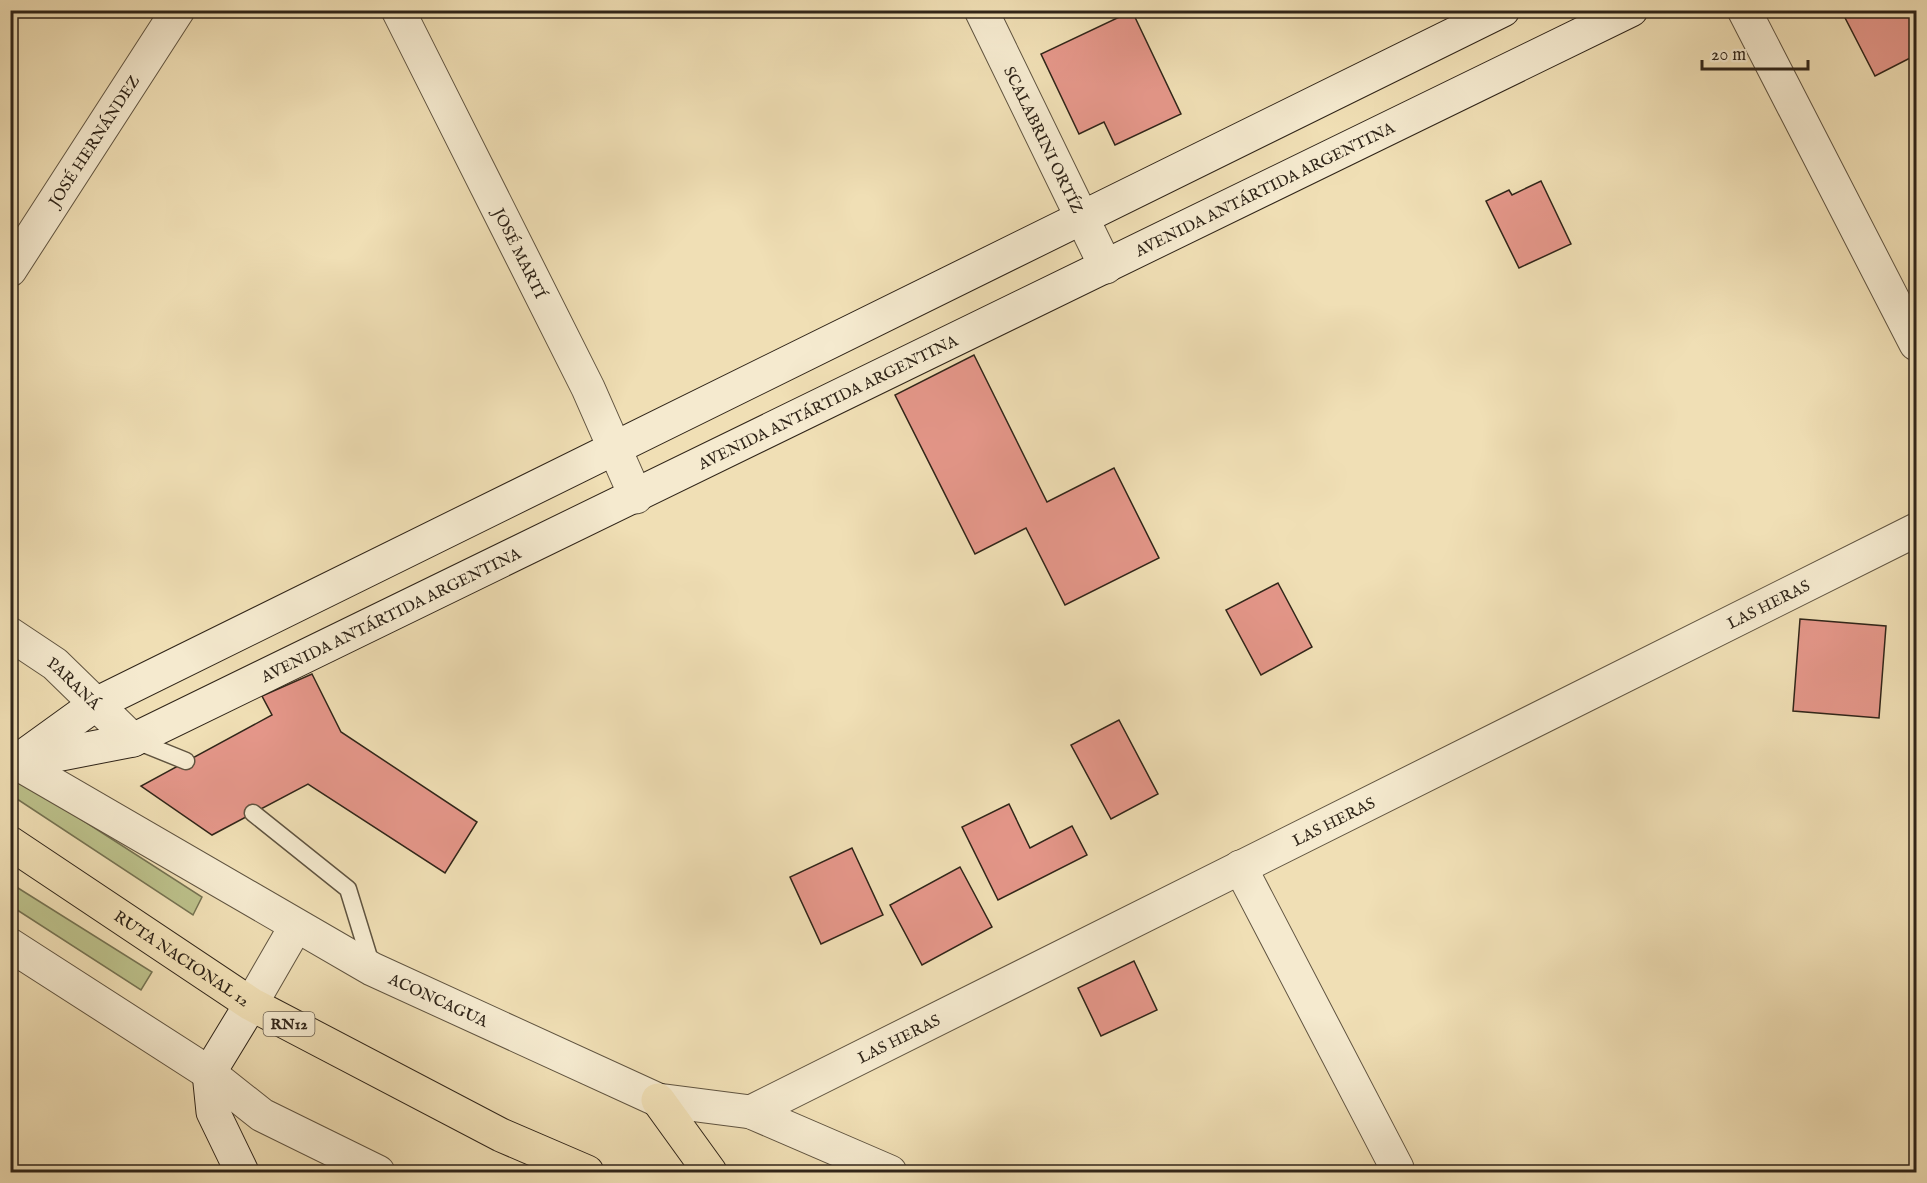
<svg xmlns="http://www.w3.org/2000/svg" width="1927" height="1183" viewBox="0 0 1927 1183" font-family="'IM FELL English',serif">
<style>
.green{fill:#bcc18b;stroke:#767352;stroke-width:1.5}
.building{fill:#e5978a;stroke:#302519;stroke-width:1.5}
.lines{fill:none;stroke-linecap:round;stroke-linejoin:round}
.service-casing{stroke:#605440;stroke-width:19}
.minor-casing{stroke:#605440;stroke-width:35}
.secondary-casing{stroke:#302519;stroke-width:35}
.trunk-casing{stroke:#302519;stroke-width:35}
.service{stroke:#f5eacf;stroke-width:16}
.minor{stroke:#f5eacf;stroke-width:33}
.secondary{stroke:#f5eacf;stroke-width:33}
.trunk{stroke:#f0dfb5;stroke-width:33}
.labels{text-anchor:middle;stroke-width:4.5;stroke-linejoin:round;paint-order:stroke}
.shield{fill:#f5eacf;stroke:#6b6050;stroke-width:1.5}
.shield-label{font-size:15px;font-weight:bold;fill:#302519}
.street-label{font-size:16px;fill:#302519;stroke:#f5eacf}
</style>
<rect width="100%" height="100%" fill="#f0dfb5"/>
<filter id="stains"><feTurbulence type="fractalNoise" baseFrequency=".00333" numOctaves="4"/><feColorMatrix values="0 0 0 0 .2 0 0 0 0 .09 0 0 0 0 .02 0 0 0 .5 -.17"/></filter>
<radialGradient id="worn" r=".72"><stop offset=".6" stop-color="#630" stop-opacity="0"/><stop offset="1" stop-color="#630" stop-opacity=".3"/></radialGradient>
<g class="green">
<polygon points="20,780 202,897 193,915 11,795 11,781"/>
<polygon points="10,883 152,972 141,990 11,906"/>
</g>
<g class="building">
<polygon points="1841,10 1907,10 1916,29 1916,55 1875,76"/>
<polygon points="1132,11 1181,114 1115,145 1104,122 1079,134 1041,54"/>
<polygon points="1541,181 1571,244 1519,268 1486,201 1509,190 1512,195"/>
<polygon points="974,355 1047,502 1114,468 1159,558 1065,605 1026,528 975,554 895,395"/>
<polygon points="1278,583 1312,647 1261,675 1226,610"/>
<polygon points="1800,619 1886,626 1879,718 1793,711"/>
<polygon points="312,674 341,732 477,822 445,873 308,784 212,835 141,786 272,715 262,696"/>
<polygon points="1119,720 1158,794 1111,819 1071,745"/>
<polygon points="1009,804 1030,848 1072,826 1087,855 998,900 962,827"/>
<polygon points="852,848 883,915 821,944 790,877"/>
<polygon points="960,867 992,927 922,965 890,905"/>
<polygon points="1134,961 1157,1010 1101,1036 1078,988"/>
</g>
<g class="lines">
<defs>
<g id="service">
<polyline points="134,740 186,761"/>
<polyline points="253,813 348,889 372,967"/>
</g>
<g id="minor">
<path id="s1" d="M398 10 588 388 636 497"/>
<path id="s2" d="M981 10 1106 267"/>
<polyline points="1744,10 1916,344"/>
<path id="s3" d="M10 270 178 10"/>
<path id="s4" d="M10 634 55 664 133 740"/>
<path id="s5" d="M15 762 372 969 658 1100 751 1112 890 1172"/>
<polyline points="1240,867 1397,1168"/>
<polyline points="10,945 209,1073 262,1115 378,1172"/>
<polyline points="251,1004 296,926"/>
<path id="s6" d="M751 1112 1916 530"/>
</g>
<g id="secondary">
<polyline points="24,756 96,704 1503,10"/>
<path id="s7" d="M10 764 133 740 1631 10"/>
<polyline points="242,1172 213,1112 209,1073 251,1004"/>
</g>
<g id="trunk">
<path id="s8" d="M10 843 251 1004 501 1135 587 1172"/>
<polyline points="658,1100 710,1172"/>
</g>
</defs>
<use href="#service" class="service-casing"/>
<use href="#minor" class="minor-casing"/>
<use href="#secondary" class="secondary-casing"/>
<use href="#trunk" class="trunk-casing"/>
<use href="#service" class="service"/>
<use href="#minor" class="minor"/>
<use href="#secondary" class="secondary"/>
<use href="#trunk" class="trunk"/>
</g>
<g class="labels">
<rect class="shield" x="263.5" y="1012" width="51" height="24" rx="4.5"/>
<g class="shield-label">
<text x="289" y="1029">RN12</text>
</g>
<g class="street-label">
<text dy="6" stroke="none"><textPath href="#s2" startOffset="144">SCALABRINI ORTÍZ</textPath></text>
<text dy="6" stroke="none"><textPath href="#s3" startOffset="154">JOSÉ HERNÁNDEZ</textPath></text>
<text dy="6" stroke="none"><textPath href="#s7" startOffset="1384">AVENIDA ANTÁRTIDA ARGENTINA</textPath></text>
<text dy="6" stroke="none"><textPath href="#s1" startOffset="272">JOSÉ MARTÍ</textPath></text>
<text dy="6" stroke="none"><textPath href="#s7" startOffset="898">AVENIDA ANTÁRTIDA ARGENTINA</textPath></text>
<text dy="6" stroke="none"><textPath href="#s6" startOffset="1137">LAS HERAS</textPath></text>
<text dy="6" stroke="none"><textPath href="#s7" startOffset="412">AVENIDA ANTÁRTIDA ARGENTINA</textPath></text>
<text dy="6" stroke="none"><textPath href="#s4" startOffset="81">PARANÁ</textPath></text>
<text dy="6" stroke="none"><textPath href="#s6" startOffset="651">LAS HERAS</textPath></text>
<text dy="6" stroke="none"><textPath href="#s8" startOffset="207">RUTA NACIONAL 12</textPath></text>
<text dy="6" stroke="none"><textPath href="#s5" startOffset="486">ACONCAGUA</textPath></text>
<text dy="6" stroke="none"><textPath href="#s6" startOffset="165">LAS HERAS</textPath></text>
</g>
</g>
<rect width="1927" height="1183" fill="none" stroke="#f0dfb5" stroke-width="36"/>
<rect x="12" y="12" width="1903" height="1159" fill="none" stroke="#302519" stroke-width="3"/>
<rect x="18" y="18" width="1891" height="1147" fill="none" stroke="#302519" stroke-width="1.5"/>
<path d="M1702 60v9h106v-9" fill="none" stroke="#302519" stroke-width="3"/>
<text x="1711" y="60" font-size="18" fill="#302519" stroke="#f5eacf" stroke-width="4.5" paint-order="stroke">20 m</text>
<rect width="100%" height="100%" filter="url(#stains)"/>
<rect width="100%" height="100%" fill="url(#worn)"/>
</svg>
